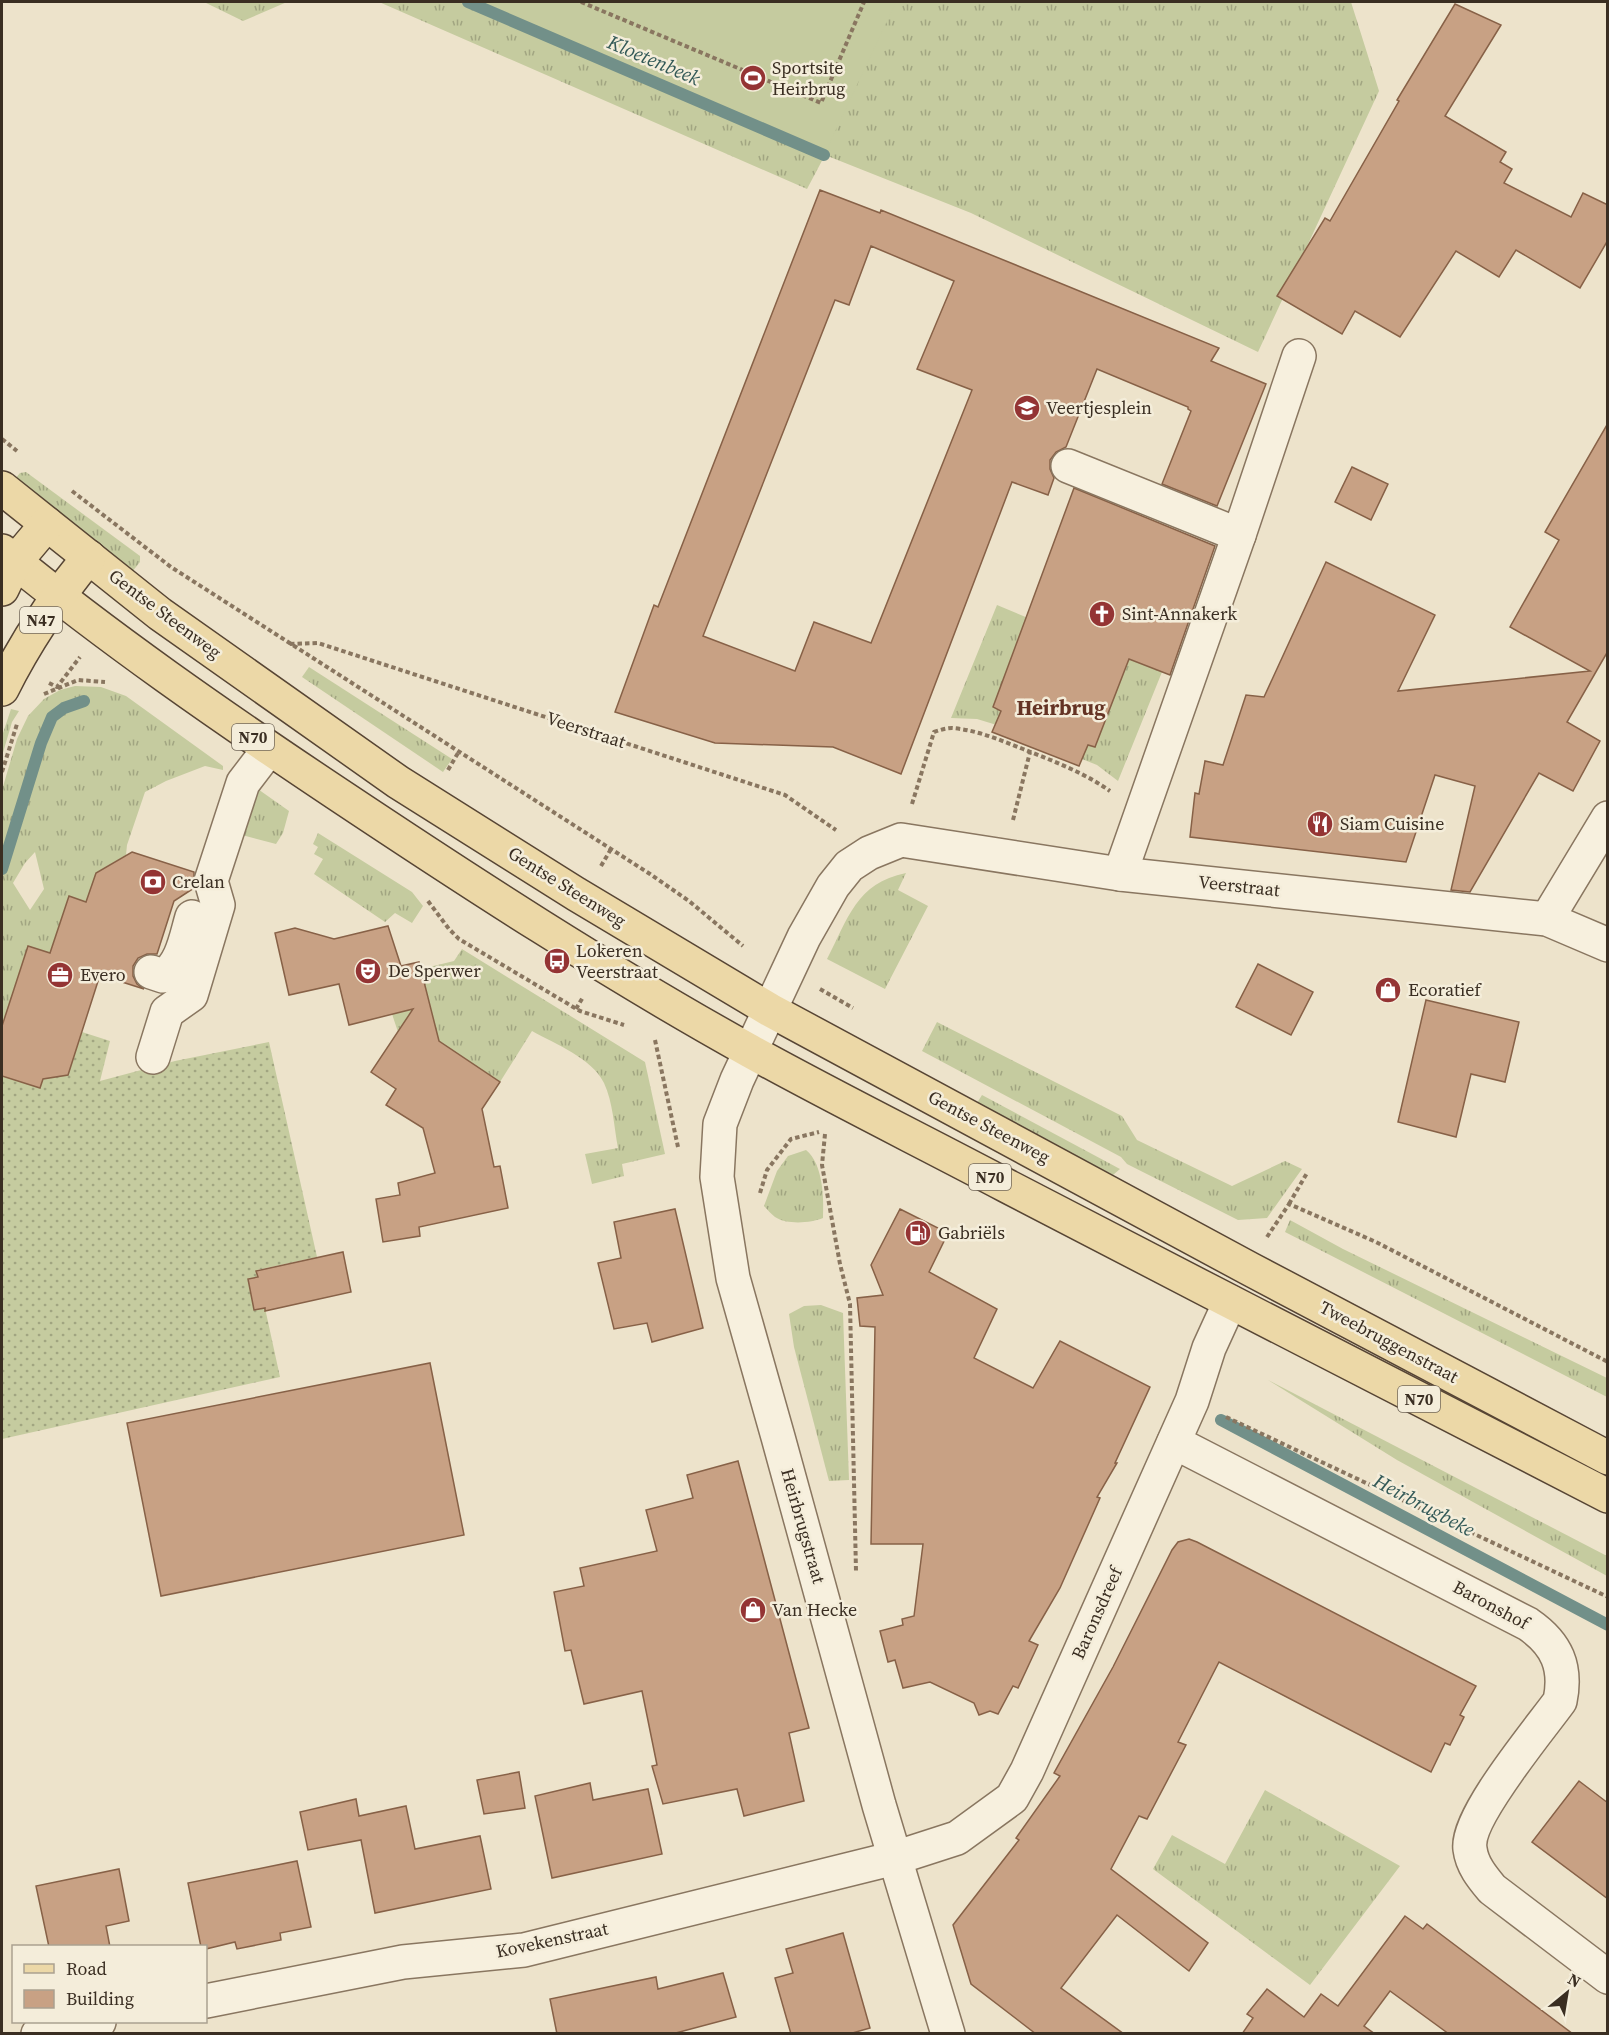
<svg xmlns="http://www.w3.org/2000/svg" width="1609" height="2035" viewBox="0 0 1609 2035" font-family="'Source Serif 4',serif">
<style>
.grass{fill:url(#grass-tufts);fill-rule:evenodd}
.garden{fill:url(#garden-dots)}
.pitch{fill:#c5cb9f}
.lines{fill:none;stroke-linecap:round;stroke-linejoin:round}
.stream{stroke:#729089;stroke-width:12}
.building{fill:#c8a184;stroke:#876147;stroke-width:1.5;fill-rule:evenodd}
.minor-casing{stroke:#897660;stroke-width:36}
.major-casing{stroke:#574534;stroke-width:36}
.path{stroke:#897660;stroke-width:4;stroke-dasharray:4.5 3;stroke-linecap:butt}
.minor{stroke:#f7f0de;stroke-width:33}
.major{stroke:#ecd8a7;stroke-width:33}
.labels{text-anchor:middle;stroke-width:5;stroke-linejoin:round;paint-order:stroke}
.shield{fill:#f4edda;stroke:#726759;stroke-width:1.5}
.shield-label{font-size:16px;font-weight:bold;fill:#3a2e22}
.poi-label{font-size:18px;fill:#3a2e22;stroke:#f4edda;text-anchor:start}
.street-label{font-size:18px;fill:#3a2e22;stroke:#f4edda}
.water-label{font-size:20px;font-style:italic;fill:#335957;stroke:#f4edda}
.quarter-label{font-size:21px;font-weight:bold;fill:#643324;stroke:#f4edda}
</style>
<defs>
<pattern id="grass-tufts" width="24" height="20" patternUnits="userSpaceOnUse" patternTransform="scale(1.5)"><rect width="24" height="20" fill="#c5cb9f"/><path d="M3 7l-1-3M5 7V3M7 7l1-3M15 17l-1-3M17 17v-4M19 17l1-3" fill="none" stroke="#a1a581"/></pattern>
<pattern id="garden-dots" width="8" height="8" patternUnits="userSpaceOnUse" patternTransform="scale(1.5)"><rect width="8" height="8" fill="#c5cb9f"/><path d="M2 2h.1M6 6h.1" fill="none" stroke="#a1a581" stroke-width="1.8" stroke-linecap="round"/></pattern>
</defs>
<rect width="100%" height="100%" fill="#ede3cb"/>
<g class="grass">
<polygon points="204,2 287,2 243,21"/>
<polygon points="379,2 1351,2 1379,91 1258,352 971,213 825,155 807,189"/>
<polygon points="26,472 140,556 140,562 132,572 14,480 20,473"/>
<polygon points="997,605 1040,623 995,701 993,707 1005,712 1000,726 977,719 951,718"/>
<polygon points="1117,654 1162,672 1118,781 1097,765 1077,757 1083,743 1095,747"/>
<polygon points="309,667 452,759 443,772 302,677"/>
<path d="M75 686 101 687 126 696 223 766V770L205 766 166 781 145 792 127 845 126 855 99 871 88 905 52 956 29 949 2 1034V790L17 739 28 716 44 699 60 690ZM35 852 44 889 30 910 13 883 25 863Z"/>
<polygon points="11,709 19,711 12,722 2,756 2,736"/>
<polygon points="255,787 289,811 283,833 276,844 242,835"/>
<polygon points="318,833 412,892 423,906 412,923 395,913 385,922 314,874 323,859 314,854 318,847 313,844"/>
<path d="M906 873 898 890 928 906 885 989 827 959C848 919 856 883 906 873Z"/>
<path d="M462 949 645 1062 665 1154 622 1164 624 1176 592 1184 585 1154 618 1148C614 1127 613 1102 604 1083 592 1058 555 1044 532 1031L500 1082 459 1055 398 1032 392 1014 430 1005 421 969 454 961Z"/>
<polygon points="937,1022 1122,1116 1137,1140 1232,1186 1285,1161 1302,1169 1267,1218 1238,1220 1127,1164 1121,1157 922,1051"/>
<polygon points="982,1095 1120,1169 1113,1175 977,1103"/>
<path d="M806 1150C823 1164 824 1197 823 1218 811 1223 787 1225 775 1217 771 1214 768 1210 764 1206L777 1171 788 1156Z"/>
<polygon points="1290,1220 1343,1249 1607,1378 1607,1397 1285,1232"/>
<polygon points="821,1305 843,1313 849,1480 829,1481 794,1347 789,1314 804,1306"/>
<polygon points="1268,1380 1607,1556 1607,1576 1397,1460"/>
<polygon points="1265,1790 1400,1866 1310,1985 1153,1869 1172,1835 1225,1864"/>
</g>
<polygon class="garden" points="82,1032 110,1041 100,1081 175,1061 269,1042 317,1257 257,1270 258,1277 248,1279 254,1310 265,1308 280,1377 2,1439 2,1066 43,1079 67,1075"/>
<polygon class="pitch" points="468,2 896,2 824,155"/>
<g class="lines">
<g class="stream">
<polyline points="468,2 824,155"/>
<polyline points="2,869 41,743 52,717 64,708 84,701"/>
<polyline points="1221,1420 1608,1625"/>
</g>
</g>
<g class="building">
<polygon points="1455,4 1501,25 1445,116 1506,152 1500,162 1512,169 1504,183 1571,217 1583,193 1608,205 1608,240 1580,288 1516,250 1499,277 1456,251 1400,337 1355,311 1342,334 1277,296 1325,218 1330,221 1399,101 1397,100"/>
<path d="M820 190 880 213 881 210 1219 348 1211 361 1266 384 1217 506 1162 484 1191 411 1188 409V407L1097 369 1066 447 1056 452 1050 460V469L1054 478 1048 495 1012 482 901 774 833 747 715 743 615 712 654 605 658 607ZM871 246 954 281 917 369 972 390 871 643 814 622 795 671 703 636 835 300 849 305Z"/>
<polygon points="1608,423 1608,651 1567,722 1600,741 1573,791 1539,773 1470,892 1451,890 1475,786 1435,775 1406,862 1190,837 1195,793 1199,794 1205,761 1223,765 1246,695 1264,697 1326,562 1435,615 1398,691 1590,671 1510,627 1559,540 1545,532"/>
<polygon points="1352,467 1388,484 1371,520 1335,502"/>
<polygon points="1074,488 1215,546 1170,675 1129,659 1095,747 1088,745 1079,766 992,732 1001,711 993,707"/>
<polygon points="132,852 194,872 194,888 174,901 157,954 147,954 138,958 133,966 133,976 137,984 144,989 100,975 68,1075 43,1079 40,1088 2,1076 2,1026 28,946 50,953 69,896 86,902 96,873"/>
<polygon points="388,926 401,966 419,962 439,1041 500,1082 482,1109 494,1167 500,1166 508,1208 419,1227 420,1236 383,1242 376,1199 400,1195 398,1183 435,1173 423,1128 386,1105 396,1089 371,1072 413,1009 349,1025 339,984 289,995 275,933 295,928 334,939"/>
<polygon points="1258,964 1313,992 1291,1035 1236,1007"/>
<polygon points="1426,1000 1519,1022 1505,1082 1471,1074 1456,1137 1398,1122"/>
<polygon points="675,1209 703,1328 652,1342 647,1323 614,1329 598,1263 621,1258 614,1222"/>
<polygon points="900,1209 948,1233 929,1272 997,1309 974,1358 1033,1388 1060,1341 1150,1387 1115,1463 1117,1463 1097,1497 1100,1498 1060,1588 1029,1641 1038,1645 1018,1688 1013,1686 998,1714 990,1711 979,1715 974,1703 930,1682 903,1688 895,1660 888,1662 880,1631 903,1625 902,1619 914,1616 923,1544 871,1544 875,1327 860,1326 857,1298 883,1295 871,1265"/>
<polygon points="343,1252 351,1292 265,1311 265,1308 254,1310 248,1279 258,1277 256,1271"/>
<polygon points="430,1363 464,1535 161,1596 127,1423"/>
<polygon points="738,1461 809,1728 789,1733 804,1801 744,1816 737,1789 663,1804 652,1766 657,1765 642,1691 584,1704 571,1650 565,1651 554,1592 584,1586 580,1568 657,1551 646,1510 693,1498 687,1475"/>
<polygon points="1189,1539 1197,1542 1476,1686 1460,1715 1464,1717 1450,1745 1445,1743 1431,1772 1219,1662 1178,1742 1186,1745 1147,1819 1139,1816 1111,1869 1208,1943 1189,1971 1117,1915 1061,1988 1124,2034 1036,2034 971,1984 953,1925 1019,1840 1016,1838 1060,1776 1054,1773 1113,1667 1172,1550 1178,1542"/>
<polygon points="519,1772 525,1808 484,1814 477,1780"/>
<polygon points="1579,1781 1608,1803 1608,1899 1532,1842"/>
<polygon points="590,1783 593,1800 648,1789 662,1854 552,1878 535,1796"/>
<polygon points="356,1799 359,1816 406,1806 415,1849 480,1836 491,1889 375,1913 361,1840 308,1850 300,1812"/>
<polygon points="297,1861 311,1927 280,1933 281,1940 237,1949 235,1942 206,1949 206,1947 201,1947 188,1883"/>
<polygon points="119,1869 129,1921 106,1926 110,1947 49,1947 36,1886"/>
<polygon points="1405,1916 1423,1929 1427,1924 1573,2034 1449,2034 1390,1991 1364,2026 1375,2034 1242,2034 1253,2018 1247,2014 1267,1989 1304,2017 1321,1994 1338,2006"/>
<polygon points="843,1933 870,2028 849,2034 791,2034 775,1978 793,1973 786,1949"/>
<polygon points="723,1973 736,2017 672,2034 557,2034 550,1999 656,1977 658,1989"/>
</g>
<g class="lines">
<defs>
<g id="minor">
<polyline points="1068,466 1239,535 1120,874"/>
<polyline points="1239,535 1299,356"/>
<polyline points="1547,919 1608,818"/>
<path d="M151 972 163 976C182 965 186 937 192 917"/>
<polyline points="153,1057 167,1012 191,995 218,905 211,881 243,783 269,749"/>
<path d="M1174 1442 1528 1624C1557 1644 1567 1667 1560 1701 1539 1730 1465 1818 1470 1849 1472 1865 1482 1877 1492 1889L1608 1977"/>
<polyline points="206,2001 403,1962 524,1950 895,1858 957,1838 1012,1798 1027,1771 1192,1401 1209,1348 1230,1302"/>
<polyline points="38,2034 99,2022"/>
<polyline points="948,2034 879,1805 778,1437 733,1278 717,1177 720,1124 737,1080 804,937 833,886 849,866 869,853 901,840 1120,874 1547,919 1608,945"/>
</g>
<g id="major">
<polyline points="2,488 160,614 398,782 576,894 770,1010 1250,1269 1608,1458"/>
<path d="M2 551C108 638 222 717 336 793 471 883 608 972 750 1051 835 1098 922 1141 1007 1186 1207 1290 1407 1393 1608 1496"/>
<polyline points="2,589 15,562 47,524"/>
<path d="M2 689C26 641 55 598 89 557"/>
</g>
</defs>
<use href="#minor" class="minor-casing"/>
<use href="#major" class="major-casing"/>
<g class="path">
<polyline points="581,2 821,103 864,2"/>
<polyline points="2,439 17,451"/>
<polyline points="72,491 171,567 650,874 689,901 743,946"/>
<polyline points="290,644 318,643 785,795 836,830"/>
<polyline points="49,683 57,687 80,657"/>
<polyline points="44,694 78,680 105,682"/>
<polyline points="448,770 458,753"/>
<polyline points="2,772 17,724"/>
<path d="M912 804 934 732C940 730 946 728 952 728 977 730 1000 740 1023 749 1053 761 1083 772 1110 791"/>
<polyline points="1013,820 1030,752"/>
<polyline points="601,866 611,849"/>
<polyline points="428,901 449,929 459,939 580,1011 624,1025"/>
<polyline points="820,989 853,1008"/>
<polyline points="576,1009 583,997"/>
<polyline points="655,1040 678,1147"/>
<polyline points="825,1134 822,1165 840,1264 850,1304 856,1571"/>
<polyline points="760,1193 767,1170 791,1139 819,1132"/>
<polyline points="1289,1204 1307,1173"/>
<polyline points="1267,1237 1289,1204 1376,1242 1608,1362"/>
<polyline points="1226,1417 1608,1597"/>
</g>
<use href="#minor" class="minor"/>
<use href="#major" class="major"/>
</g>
<defs>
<symbol id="stadium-disc" viewBox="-11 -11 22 22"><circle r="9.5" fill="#943434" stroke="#f4edda"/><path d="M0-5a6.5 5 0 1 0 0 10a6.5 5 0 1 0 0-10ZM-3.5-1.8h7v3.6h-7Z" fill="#fff"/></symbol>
<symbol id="school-disc" viewBox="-11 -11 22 22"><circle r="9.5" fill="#943434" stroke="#f4edda"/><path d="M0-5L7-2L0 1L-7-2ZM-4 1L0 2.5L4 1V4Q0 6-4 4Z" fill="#fff"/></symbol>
<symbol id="church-disc" viewBox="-11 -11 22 22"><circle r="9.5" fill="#943434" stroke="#f4edda"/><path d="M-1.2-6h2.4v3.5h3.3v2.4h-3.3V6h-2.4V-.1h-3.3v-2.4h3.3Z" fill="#fff"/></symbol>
<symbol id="restaurant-disc" viewBox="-11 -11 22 22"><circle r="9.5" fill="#943434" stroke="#f4edda"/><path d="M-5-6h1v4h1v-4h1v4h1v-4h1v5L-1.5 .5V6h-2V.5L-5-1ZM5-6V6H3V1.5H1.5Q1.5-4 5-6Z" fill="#fff"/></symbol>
<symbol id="bank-disc" viewBox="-11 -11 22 22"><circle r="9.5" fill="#943434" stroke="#f4edda"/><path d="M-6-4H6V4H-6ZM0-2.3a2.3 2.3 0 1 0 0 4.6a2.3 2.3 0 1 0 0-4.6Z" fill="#fff"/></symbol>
<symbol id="bus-disc" viewBox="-11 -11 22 22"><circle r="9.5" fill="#943434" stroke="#f4edda"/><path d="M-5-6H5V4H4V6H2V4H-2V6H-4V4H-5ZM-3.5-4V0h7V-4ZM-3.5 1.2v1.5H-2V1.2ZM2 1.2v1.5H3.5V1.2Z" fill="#fff"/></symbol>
<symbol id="theatre-disc" viewBox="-11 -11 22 22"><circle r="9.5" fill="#943434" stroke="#f4edda"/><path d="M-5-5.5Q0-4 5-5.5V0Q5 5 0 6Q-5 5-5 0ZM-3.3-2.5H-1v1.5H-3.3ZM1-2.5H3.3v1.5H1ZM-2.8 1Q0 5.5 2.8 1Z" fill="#fff"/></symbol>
<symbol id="office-disc" viewBox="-11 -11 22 22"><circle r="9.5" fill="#943434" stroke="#f4edda"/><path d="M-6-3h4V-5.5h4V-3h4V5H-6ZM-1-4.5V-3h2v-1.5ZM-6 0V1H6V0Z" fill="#fff"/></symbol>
<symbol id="shop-disc" viewBox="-11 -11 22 22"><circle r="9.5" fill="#943434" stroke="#f4edda"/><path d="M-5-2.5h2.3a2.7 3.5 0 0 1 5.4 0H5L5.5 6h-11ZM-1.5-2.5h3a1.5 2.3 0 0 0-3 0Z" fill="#fff"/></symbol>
<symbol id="fuel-disc" viewBox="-11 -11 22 22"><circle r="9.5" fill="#943434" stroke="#f4edda"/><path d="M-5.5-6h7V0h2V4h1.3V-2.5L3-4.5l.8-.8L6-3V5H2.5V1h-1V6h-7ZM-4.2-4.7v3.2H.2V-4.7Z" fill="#fff"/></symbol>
</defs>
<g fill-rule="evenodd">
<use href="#stadium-disc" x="738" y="63" width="30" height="30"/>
<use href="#school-disc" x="1012" y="393" width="30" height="30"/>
<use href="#church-disc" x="1087" y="599" width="30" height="30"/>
<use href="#restaurant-disc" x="1305" y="809" width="30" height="30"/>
<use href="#bank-disc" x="138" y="867" width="30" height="30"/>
<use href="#bus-disc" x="542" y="946" width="30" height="30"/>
<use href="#theatre-disc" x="353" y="956" width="30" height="30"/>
<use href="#office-disc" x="45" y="960" width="30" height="30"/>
<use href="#shop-disc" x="1373" y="975" width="30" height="30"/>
<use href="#fuel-disc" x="903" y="1218" width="30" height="30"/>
<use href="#shop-disc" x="738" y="1595" width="30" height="30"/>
</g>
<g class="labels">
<g class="shield">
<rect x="20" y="607" width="42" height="26" rx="4.5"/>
<rect x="232" y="724" width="42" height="26" rx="4.5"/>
<rect x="969" y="1164" width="42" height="26" rx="4.5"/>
<rect x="1398" y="1386" width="42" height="26" rx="4.5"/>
</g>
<g class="shield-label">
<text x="41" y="626">N47</text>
<text x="253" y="743">N70</text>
<text x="990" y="1183">N70</text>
<text x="1419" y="1405">N70</text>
</g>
<g class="poi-label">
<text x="772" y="74">Sportsite<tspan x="772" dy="21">Heirbrug</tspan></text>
<text x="1046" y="414">Veertjesplein</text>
<text x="1122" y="620">Sint-Annakerk</text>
<text x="1340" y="830">Siam Cuisine</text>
<text x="172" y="888">Crelan</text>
<text x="576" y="957">Lokeren<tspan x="576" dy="21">Veerstraat</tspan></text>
<text x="388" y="977">De Sperwer</text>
<text x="80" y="981">Evero</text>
<text x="1408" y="996">Ecoratief</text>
<text x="938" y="1239">Gabriëls</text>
<text x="772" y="1616">Van Hecke</text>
</g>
<g class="street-label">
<text transform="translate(165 614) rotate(37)" y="6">Gentse Steenweg</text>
<text transform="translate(586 730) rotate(18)" y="6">Veerstraat</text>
<text transform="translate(1239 886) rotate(6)" y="6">Veerstraat</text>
<text transform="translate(567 887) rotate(32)" y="6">Gentse Steenweg</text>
<text transform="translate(989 1127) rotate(28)" y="6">Gentse Steenweg</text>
<text transform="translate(1389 1342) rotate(28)" y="6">Tweebruggenstraat</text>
<text transform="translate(803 1526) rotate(74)" y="6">Heirbrugstraat</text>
<text transform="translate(1491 1605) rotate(28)" y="6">Baronshof</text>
<text transform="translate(1097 1613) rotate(-66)" y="6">Baronsdreef</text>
<text transform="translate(552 1940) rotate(-12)" y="6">Kovekenstraat</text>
</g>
<g class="water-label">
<text transform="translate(654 60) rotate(23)" y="7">Kloetenbeek</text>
<text transform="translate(1424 1505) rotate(28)" y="7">Heirbrugbeke</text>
</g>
<g class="quarter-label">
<text x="1061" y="715">Heirbrug</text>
</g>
</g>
<rect width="1609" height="2035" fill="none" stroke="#3a2e22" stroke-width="6"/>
<rect x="12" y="1945" width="195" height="78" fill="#f4edda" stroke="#aaa190" stroke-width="1.5"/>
<rect x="24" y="1964" width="30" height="9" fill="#ecd8a7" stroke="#aaa190" stroke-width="1.5"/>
<text x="66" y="1975" font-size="18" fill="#3a2e22">Road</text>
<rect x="24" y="1990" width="30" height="18" fill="#c8a184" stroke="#aaa190" stroke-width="1.5"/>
<text x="66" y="2005" font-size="18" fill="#3a2e22">Building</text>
<g transform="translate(1567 1993) rotate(30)" stroke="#f4edda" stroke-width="4.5" paint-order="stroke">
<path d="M0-4.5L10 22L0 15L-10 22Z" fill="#3a2e22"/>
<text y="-9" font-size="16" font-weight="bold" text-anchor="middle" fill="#3a2e22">N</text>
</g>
</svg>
